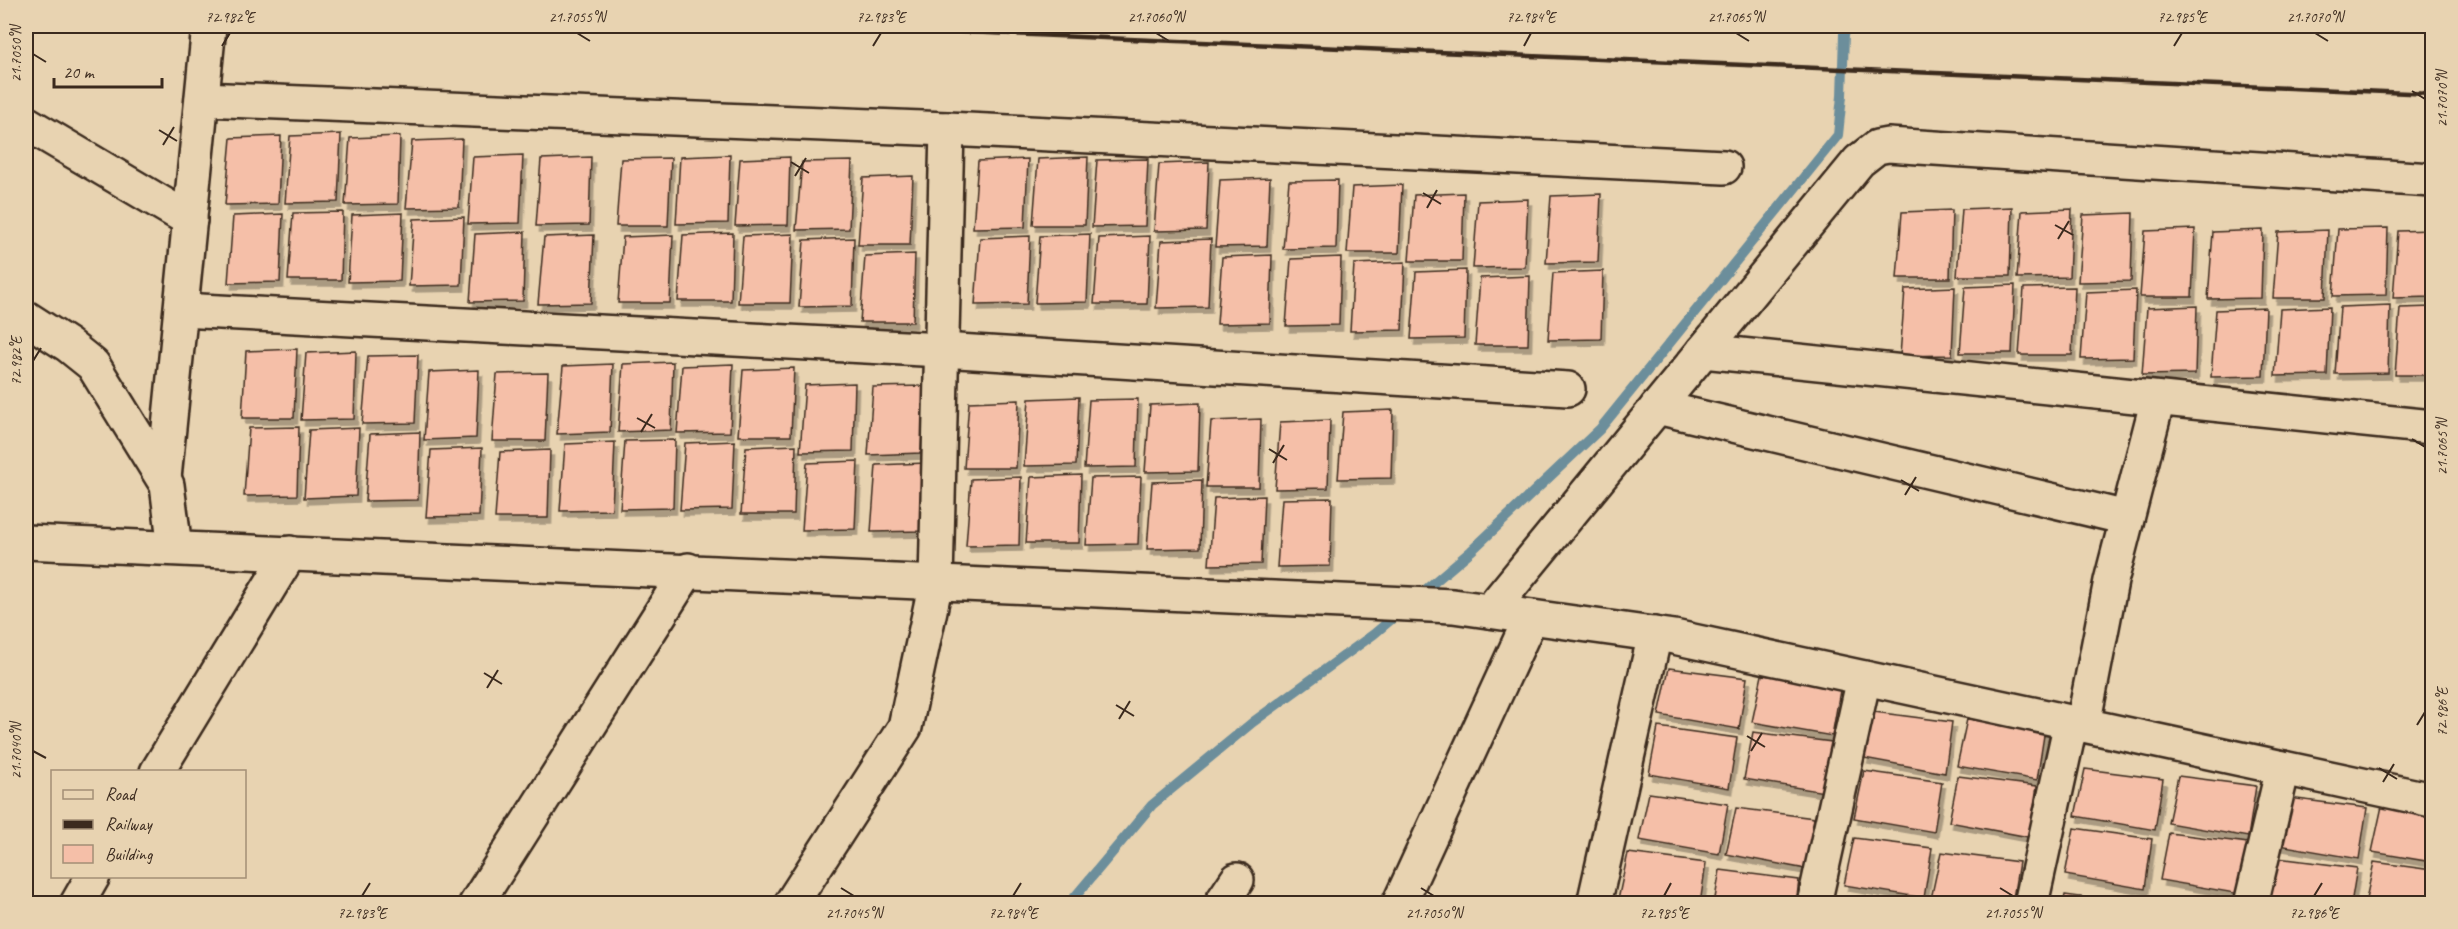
<svg xmlns="http://www.w3.org/2000/svg" width="2458" height="929" viewBox="0 0 2458 929" font-family="Caveat,sans-serif">
<style>
.lines{fill:none;stroke-linecap:round;stroke-linejoin:round}
.stream{stroke:#6c8e9b;stroke-width:10}
.building{fill:#f5bfa8;stroke:#3b2a1e;stroke-width:1.5;filter:url(#shadow)}
.minor-casing{stroke:#3b2a1e;stroke-width:38}
.minor{stroke:#e8d3b1;stroke-width:33}
.rail{stroke:#3b2a1e;stroke-width:4.5}
.ticks{fill:none;stroke:#3b2a1e;stroke-width:2}
.neatline{fill:none;stroke:#3b2a1e;stroke-width:2}
.ticks-label{font-size:15px;text-anchor:middle;fill:#3b2a1e}
</style>
<defs>
<filter id="shadow"><feDropShadow dx="3.5" dy="6" stdDeviation="0" flood-color="#0004"/></filter>
</defs>
<rect width="100%" height="100%" fill="#e8d3b1"/>
<filter id="ink" filterUnits="userSpaceOnUse"><feTurbulence type="fractalNoise" baseFrequency=".0167" numOctaves="2"/><feDisplacementMap in="SourceGraphic" scale="12" xChannelSelector="R" yChannelSelector="G"/><feConvolveMatrix kernelMatrix="1 2 1 2 8 2 1 2 1" color-interpolation-filters="sRGB"/></filter>
<g filter="url(#ink)">
<g class="lines">
<g class="stream">
<polyline points="1417,597 1471,551 1600,429 1838,135 1842,96 1844,34 1850,26"/>
<polyline points="1069,904 1152,805 1253,722 1374,634 1400,612"/>
</g>
</g>
<g class="building">
<polygon points="341,134 338,202 285,203 290,136"/>
<polygon points="281,136 278,204 225,205 231,138"/>
<polygon points="400,136 398,204 345,205 350,138"/>
<polygon points="462,139 459,207 406,208 412,141"/>
<polygon points="523,155 520,223 468,224 473,157"/>
<polygon points="730,155 728,223 676,224 680,157"/>
<polygon points="591,157 589,225 536,226 541,159"/>
<polygon points="790,157 788,225 735,226 740,159"/>
<polygon points="1088,157 1085,225 1033,225 1038,159"/>
<polygon points="671,158 668,226 616,226 621,159"/>
<polygon points="1028,159 1025,227 973,228 978,161"/>
<polygon points="1148,159 1145,226 1092,227 1097,160"/>
<polygon points="852,161 849,229 796,230 802,162"/>
<polygon points="1209,162 1206,230 1154,231 1159,164"/>
<polygon points="913,176 910,245 858,245 863,178"/>
<polygon points="1270,178 1267,246 1215,247 1220,180"/>
<polygon points="1338,180 1336,248 1283,249 1289,181"/>
<polygon points="1402,185 1399,253 1347,253 1352,187"/>
<polygon points="1464,193 1462,261 1409,261 1414,195"/>
<polygon points="1601,194 1598,262 1546,263 1551,196"/>
<polygon points="1528,199 1525,267 1473,268 1478,201"/>
<polygon points="2012,207 2010,276 1957,276 1962,209"/>
<polygon points="2072,209 2069,277 2017,278 2022,211"/>
<polygon points="1952,210 1950,278 1897,278 1902,212"/>
<polygon points="343,212 341,280 288,280 293,213"/>
<polygon points="403,213 400,281 348,282 352,215"/>
<polygon points="2133,213 2131,281 2078,282 2083,215"/>
<polygon points="283,214 280,282 228,283 233,216"/>
<polygon points="464,217 461,285 409,286 414,219"/>
<polygon points="2388,228 2386,295 2333,296 2338,229"/>
<polygon points="2195,229 2192,297 2140,297 2145,231"/>
<polygon points="2263,230 2261,298 2208,299 2213,232"/>
<polygon points="2328,230 2325,298 2273,298 2278,232"/>
<polygon points="2432,230 2432,297 2393,298 2398,231"/>
<polygon points="525,232 523,301 470,302 475,234"/>
<polygon points="733,233 731,301 678,301 683,235"/>
<polygon points="793,234 790,303 738,303 743,236"/>
<polygon points="1090,234 1087,302 1035,303 1040,236"/>
<polygon points="594,235 591,303 538,304 544,237"/>
<polygon points="673,235 670,303 618,303 623,237"/>
<polygon points="1030,236 1027,304 975,305 980,238"/>
<polygon points="1150,236 1147,304 1094,304 1099,238"/>
<polygon points="854,238 852,306 799,307 804,240"/>
<polygon points="1211,239 1208,307 1156,308 1161,241"/>
<polygon points="915,254 913,322 860,322 865,256"/>
<polygon points="1272,255 1270,323 1217,324 1222,257"/>
<polygon points="1341,257 1339,325 1286,326 1291,259"/>
<polygon points="1405,262 1402,330 1350,331 1354,264"/>
<polygon points="1466,270 1464,338 1411,339 1416,272"/>
<polygon points="1603,271 1601,339 1548,340 1553,273"/>
<polygon points="1530,276 1528,345 1475,345 1480,278"/>
<polygon points="2015,285 2012,353 1960,353 1965,287"/>
<polygon points="1955,287 1952,355 1900,356 1905,289"/>
<polygon points="2075,287 2072,355 2019,355 2024,288"/>
<polygon points="2136,290 2133,358 2081,359 2086,292"/>
<polygon points="2390,305 2388,373 2335,374 2340,307"/>
<polygon points="2197,306 2195,374 2142,375 2147,308"/>
<polygon points="2330,307 2327,375 2275,376 2280,309"/>
<polygon points="2432,307 2432,375 2395,375 2400,308"/>
<polygon points="2266,308 2263,376 2211,377 2216,310"/>
<polygon points="297,349 294,418 242,418 246,351"/>
<polygon points="356,351 354,419 301,420 306,353"/>
<polygon points="418,355 415,423 362,424 368,356"/>
<polygon points="673,362 671,430 618,432 623,364"/>
<polygon points="613,364 610,432 557,434 563,366"/>
<polygon points="733,364 730,432 677,433 682,366"/>
<polygon points="794,368 791,436 738,436 743,370"/>
<polygon points="479,370 476,438 424,440 429,372"/>
<polygon points="548,373 545,441 492,441 497,374"/>
<polygon points="855,383 853,451 800,452 805,385"/>
<polygon points="924,386 921,453 868,455 873,387"/>
<polygon points="1079,397 1076,465 1024,466 1029,399"/>
<polygon points="1138,399 1136,467 1084,468 1089,400"/>
<polygon points="1019,400 1016,468 964,468 969,402"/>
<polygon points="1200,403 1198,471 1145,472 1150,405"/>
<polygon points="1393,410 1391,478 1338,479 1343,412"/>
<polygon points="1261,419 1259,487 1206,487 1211,421"/>
<polygon points="1330,420 1328,488 1275,489 1280,422"/>
<polygon points="299,427 297,495 244,496 249,428"/>
<polygon points="359,428 356,496 304,498 309,430"/>
<polygon points="420,432 418,500 365,501 370,434"/>
<polygon points="675,440 673,508 620,509 625,441"/>
<polygon points="735,441 732,509 680,510 685,443"/>
<polygon points="615,442 612,510 560,511 565,444"/>
<polygon points="796,445 794,514 741,514 746,447"/>
<polygon points="482,448 479,516 426,517 431,450"/>
<polygon points="550,450 548,518 495,518 500,452"/>
<polygon points="858,461 855,529 802,530 807,463"/>
<polygon points="926,463 924,531 871,532 876,465"/>
<polygon points="1081,475 1079,543 1026,543 1031,477"/>
<polygon points="1021,477 1019,545 966,546 971,479"/>
<polygon points="1141,477 1138,544 1086,545 1091,478"/>
<polygon points="1202,480 1200,548 1147,549 1152,482"/>
<polygon points="1264,496 1261,564 1209,565 1214,498"/>
<polygon points="1332,498 1330,566 1277,567 1282,499"/>
<polygon points="1669,668 1747,678 1739,729 1659,715"/>
<polygon points="1762,675 1841,685 1832,736 1752,722"/>
<polygon points="1874,712 1952,722 1945,773 1864,758"/>
<polygon points="1967,719 2045,729 2037,780 1957,766"/>
<polygon points="1658,727 1737,738 1729,788 1649,774"/>
<polygon points="1753,732 1832,742 1824,792 1744,779"/>
<polygon points="2085,769 2163,779 2155,830 2075,816"/>
<polygon points="1864,771 1942,782 1934,832 1854,818"/>
<polygon points="1958,776 2037,786 2029,837 1949,822"/>
<polygon points="2178,776 2256,786 2248,837 2168,823"/>
<polygon points="1649,793 1728,804 1719,854 1639,840"/>
<polygon points="2289,798 2367,808 2359,859 2279,845"/>
<polygon points="2382,806 2432,812 2432,862 2372,852"/>
<polygon points="1736,808 1814,818 1806,869 1726,854"/>
<polygon points="2074,828 2152,839 2145,889 2065,875"/>
<polygon points="2169,833 2248,843 2240,894 2160,880"/>
<polygon points="1854,838 1932,848 1924,898 1844,885"/>
<polygon points="1941,852 2019,862 2012,904 1958,904 1931,899"/>
<polygon points="1628,853 1706,863 1700,904 1637,904 1618,900"/>
<polygon points="2278,858 2357,868 2351,904 2269,904"/>
<polygon points="2374,862 2432,870 2432,904 2365,904"/>
<polygon points="1720,870 1799,880 1796,904 1714,904"/>
<polygon points="2065,895 2131,904 2063,904"/>
<polygon points="1833,898 1878,904 1831,904"/>
</g>
<g class="lines">
<defs>
<g id="minor">
<polyline points="202,99 947,129 1724,167"/>
<polyline points="26,123 190,220"/>
<polyline points="181,310 942,350 1568,389"/>
<polyline points="26,318 68,345 93,365 167,485 175,548"/>
<polyline points="1703,351 2432,427"/>
<polyline points="1657,407 2127,518"/>
<polyline points="164,478 209,26"/>
<polyline points="26,542 1453,606 1674,637 2432,800"/>
<polyline points="1490,611 1859,161 1877,147 1888,145 2432,180"/>
<polyline points="2083,725 2111,581 2158,399"/>
<polyline points="157,772 290,553"/>
<polyline points="77,904 93,876"/>
<polyline points="476,904 688,570"/>
<polyline points="791,904 905,727 936,582 947,129"/>
<polyline points="1221,904 1237,880"/>
<polyline points="1399,904 1531,617"/>
<polyline points="1594,904 1655,634"/>
<polyline points="1814,904 1864,678"/>
<polyline points="2031,904 2071,722"/>
<polyline points="2251,904 2283,768"/>
</g>
</defs>
<use href="#minor" class="minor-casing"/>
<use href="#minor" class="minor"/>
<polyline class="rail" points="821,26 2432,94"/>
</g>
</g>
<path class="ticks" d="M577 33 590 41M1156 33 1169 41M1736 33 1749 41M2315 33 2328 41M222 46 230 33M873 46 881 33M1524 46 1531 33M2174 46 2182 33M33 54 46 62M2412 91 2425 99M159 130 177 141M163 145 174 127M791 162 809 173M795 176 806 158M1423 193 1441 204M1427 208 1437 190M2055 225 2073 235M2058 239 2069 221M33 361 41 348M637 418 655 428M641 432 652 414M2412 439 2425 447M1269 449 1287 460M1273 463 1284 445M1901 480 1919 491M1905 495 1916 477M484 673 502 684M487 688 498 670M1116 705 1134 716M1119 719 1130 701M2417 725 2425 712M1747 736 1765 747M33 751 46 758M1751 751 1762 733M2379 768 2397 779M2383 782 2394 764M841 888 854 896M1421 888 1434 896M2000 888 2013 896M362 896 370 883M1013 896 1021 883M1664 896 1671 883M2314 896 2322 883"/>
<rect width="2458" height="929" fill="none" stroke="#e8d3b1" stroke-width="66"/>
<rect x="51" y="770" width="195" height="108" fill="#e8d3b1" stroke="#a38f76" stroke-width="1.5"/>
<rect x="63" y="790" width="30" height="9" fill="#e8d3b1" stroke="#a38f76" stroke-width="1.5"/>
<text x="105" y="800" font-size="18" fill="#3b2a1e">Road</text>
<rect x="63" y="820" width="30" height="9" fill="#3b2a1e" stroke="#a38f76" stroke-width="1.5"/>
<text x="105" y="830" font-size="18" fill="#3b2a1e">Railway</text>
<rect x="63" y="845" width="30" height="18" fill="#f5bfa8" stroke="#a38f76" stroke-width="1.5"/>
<text x="105" y="860" font-size="18" fill="#3b2a1e">Building</text>
<path d="M54 78v9h108v-9" fill="none" stroke="#3b2a1e" stroke-width="3"/>
<text x="63" y="78" font-size="18" fill="#3b2a1e" stroke="#e8d3b1" stroke-width="4.5" paint-order="stroke">20 m</text>
<rect x="33" y="33" width="2392" height="863" class="neatline"/>
<g class="ticks-label">
<text x="230" y="22">72.982°E</text>
<text x="577" y="22">21.7055°N</text>
<text x="881" y="22">72.983°E</text>
<text x="1156" y="22">21.7060°N</text>
<text x="1531" y="22">72.984°E</text>
<text x="1736" y="22">21.7065°N</text>
<text x="2182" y="22">72.985°E</text>
<text x="2315" y="22">21.7070°N</text>
<text transform="translate(16 54) rotate(-90)" y="5">21.7050°N</text>
<text transform="translate(2442 99) rotate(-90)" y="5">21.7070°N</text>
<text transform="translate(16 361) rotate(-90)" y="5">72.982°E</text>
<text transform="translate(2442 447) rotate(-90)" y="5">21.7065°N</text>
<text transform="translate(2442 712) rotate(-90)" y="5">72.986°E</text>
<text transform="translate(16 751) rotate(-90)" y="5">21.7040°N</text>
<text x="362" y="918">72.983°E</text>
<text x="854" y="918">21.7045°N</text>
<text x="1013" y="918">72.984°E</text>
<text x="1434" y="918">21.7050°N</text>
<text x="1664" y="918">72.985°E</text>
<text x="2013" y="918">21.7055°N</text>
<text x="2314" y="918">72.986°E</text>
</g>
</svg>
